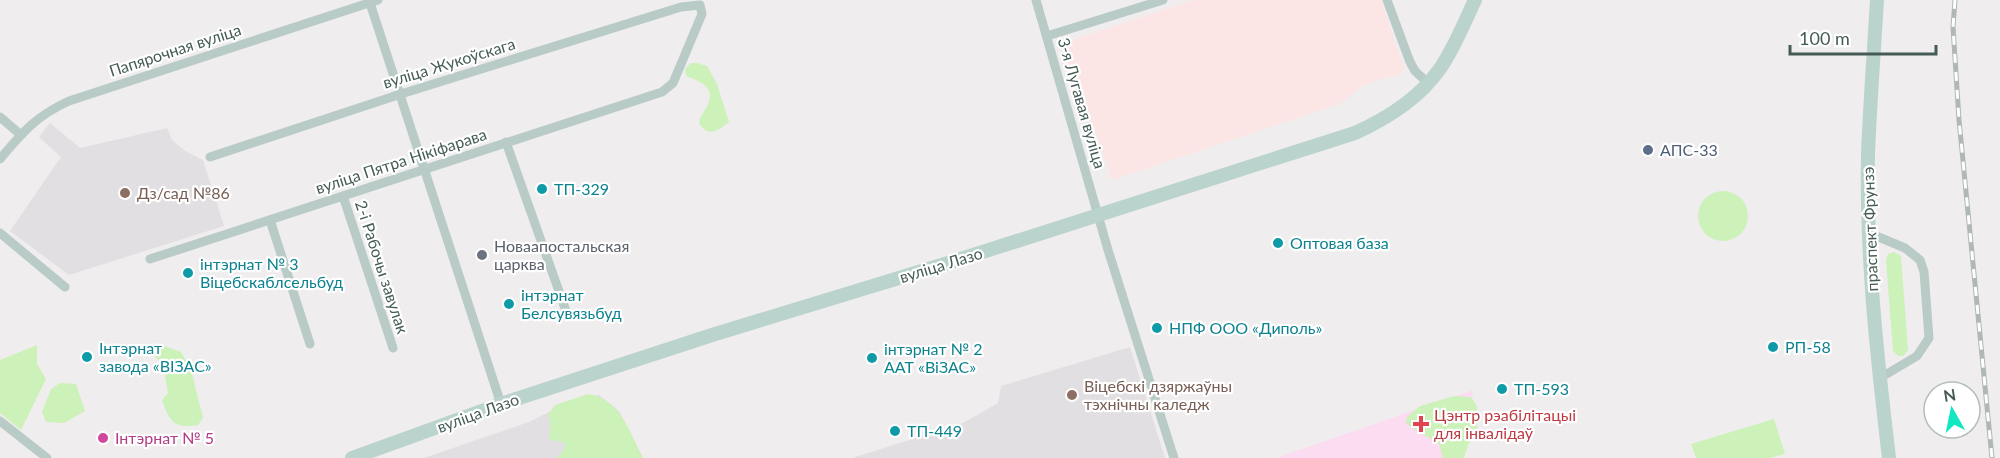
<svg xmlns="http://www.w3.org/2000/svg" width="2000" height="458" viewBox="0 0 2000 458" font-family="Lato,sans-serif">
<style>
.commercial{fill:#fce5e5}
.education{fill:#e1dfe1}
.medical{fill:#fcdcf0}
.green{fill:#ccf1b9}
.lines{fill:none;stroke-linecap:round;stroke-linejoin:round}
.street{stroke:#b8cbc6;stroke-width:9}
.secondary{stroke:#bad3cd;stroke-width:14}
.rail-casing{stroke:#afb8b7;stroke-width:5}
.rail{stroke:#fff;stroke-width:3;stroke-dasharray:9;stroke-linecap:butt}
.service-dot{fill:#5c6f8a;stroke:#fff;stroke-width:2}
.culture-dot{fill:#0f9aa8;stroke:#fff;stroke-width:2}
.education-dot{fill:#8d6e63;stroke:#fff;stroke-width:2}
.worship-dot{fill:#6b7280;stroke:#fff;stroke-width:2}
.health-dot{fill:#e0444e;stroke:#fff;stroke-width:2}
.hotel-dot{fill:#d1479c;stroke:#fff;stroke-width:2}
.labels{text-anchor:middle;stroke-width:4.5;stroke-linejoin:round;paint-order:stroke}
.street-label{font-size:16px;fill:#455c56;stroke:#fff}
.service-label{font-size:16px;fill:#4e5e75;stroke:#fff;text-anchor:start}
.culture-label{font-size:16px;fill:#0d838f;stroke:#fff;text-anchor:start}
.education-label{font-size:16px;fill:#785e54;stroke:#fff;text-anchor:start}
.worship-label{font-size:16px;fill:#5b616d;stroke:#fff;text-anchor:start}
.health-label{font-size:16px;fill:#be3a42;stroke:#fff;text-anchor:start}
.hotel-label{font-size:16px;fill:#b23c85;stroke:#fff;text-anchor:start}
</style>
<rect width="100%" height="100%" fill="#f0edef"/>
<polygon class="commercial" points="1193,0 1381,0 1400,59 1405,68 1400,74 1364,85 1339,104 1112,180 1096,132 1082,107 1077,108 1064,66 1066,52 1064,46 1066,42"/>
<g class="education">
<polygon points="50,123 80,148 167,128 172,140 185,151 203,160 224,226 69,275 10,231 61,157 39,137"/>
<polygon points="1130,347 1165,458 852,458 963,423 998,403 1001,386"/>
<polygon points="599,395 619,411 643,458 424,458 529,422 565,404"/>
</g>
<polygon class="medical" points="1473,390 1462,458 1276,458"/>
<g class="green">
<path d="M691 63H697L707 66 717 84 729 122C718 131 708 138 699 123 700 116 702 115 705 110 718 89 703 82 686 76L685 69Z"/>
<circle cx="1723" cy="216" r="25"/>
<polygon points="1894,252 1901,256 1908,350 1903,356 1898,356 1893,351 1886,261 1888,254"/>
<path d="M159 344 181 352 191 370 203 418 198 425C174 429 169 421 162 400L168 393 165 376 169 368 154 356Z"/>
<polygon points="37,345 37,364 46,379 21,430 0,413 0,360"/>
<polygon points="60,383 76,384 85,411 64,423 46,422 42,412 51,389"/>
<path d="M588 394C620 398 630 433 643 458H557L565 448 564 442 550 440C548 431 553 423 548 415L555 405Z"/>
<polygon points="1454,396 1471,397 1477,406 1477,431 1468,445 1464,458 1443,458 1439,444 1406,424 1407,417 1420,406"/>
<polygon points="1774,419 1785,454 1770,458 1696,458 1691,444"/>
</g>
<g class="lines">
<g class="street">
<polyline points="369,0 501,404"/>
<polyline points="1036,0 1108,250 1174,458"/>
<polyline points="1387,0 1410,62 1415,71 1428,83"/>
<polyline points="1047,36 1163,0"/>
<polyline points="0,117 21,135"/>
<polyline points="506,142 566,311"/>
<path d="M0 159C23 132 36 116 69 101L378 0"/>
<polyline points="343,196 393,348"/>
<polyline points="270,220 310,344"/>
<polyline points="0,233 65,287"/>
<polyline points="1869,233 1905,248 1920,260 1924,272 1929,338 1917,356 1880,378"/>
<polyline points="150,259 662,92 673,83 702,14 700,5 681,7 401,94 210,157"/>
<polyline points="0,421 47,458"/>
</g>
<g class="secondary">
<path d="M1877 0C1874 51 1870 103 1868 154 1866 256 1877 357 1889 458"/>
<path d="M352 458 501 404 712 335 948 263 1355 133C1386 119 1419 98 1439 70 1454 49 1464 23 1475 0"/>
</g>
<defs>
<polyline id="rail" points="1955,0 1953,27 1959,120 1992,458"/>
</defs>
<use href="#rail" class="rail-casing"/>
<use href="#rail" class="rail"/>
</g>
<circle class="service-dot" cx="1648" cy="150" r="6"/>
<g class="culture-dot">
<circle cx="542" cy="189" r="6"/>
<circle cx="1278" cy="243" r="6"/>
<circle cx="188" cy="273" r="6"/>
<circle cx="509" cy="304" r="6"/>
<circle cx="1157" cy="328" r="6"/>
<circle cx="1773" cy="347" r="6"/>
<circle cx="87" cy="357" r="6"/>
<circle cx="872" cy="358" r="6"/>
<circle cx="1502" cy="389" r="6"/>
<circle cx="895" cy="431" r="6"/>
</g>
<g class="education-dot">
<circle cx="125" cy="193" r="6"/>
<circle cx="1072" cy="395" r="6"/>
</g>
<circle class="worship-dot" cx="482" cy="255" r="6"/>
<path class="health-dot" d="M1418 415h6v6h6v6h-6v6h-6v-6h-6v-6h6z"/>
<circle class="hotel-dot" cx="103" cy="438" r="6"/>
<g class="labels">
<g class="street-label">
<text transform="translate(175 50) rotate(-18)" y="6">Папярочная вуліца</text>
<text transform="translate(449 63) rotate(-17)" y="6">вуліца Жукоўскага</text>
<text transform="translate(1082 103) rotate(74)" y="6">3-я Лугавая вуліца</text>
<text transform="translate(401 161) rotate(-18)" y="6">вуліца Пятра Нікіфарава</text>
<text transform="translate(1870 229) rotate(-92)" y="6">праспект Фрунзэ</text>
<text transform="translate(941 265) rotate(-17)" y="6">вуліца Лазо</text>
<text transform="translate(382 267) rotate(72)" y="6">2-і Рабочы завулак</text>
<text transform="translate(478 413) rotate(-20)" y="6">вуліца Лазо</text>
</g>
<g class="service-label">
<text x="1660" y="156">АПС-33</text>
</g>
<g class="culture-label">
<text x="554" y="195">ТП-329</text>
<text x="1290" y="249">Оптовая база</text>
<text x="200" y="270">інтэрнат № 3<tspan x="200" dy="18">Віцебскаблсельбуд</tspan></text>
<text x="521" y="301">інтэрнат<tspan x="521" dy="18">Белсувязьбуд</tspan></text>
<text x="1169" y="334">НПФ ООО «Диполь»</text>
<text x="1785" y="353">РП-58</text>
<text x="99" y="354">Інтэрнат<tspan x="99" dy="18">завода «ВІЗАС»</tspan></text>
<text x="884" y="355">інтэрнат № 2<tspan x="884" dy="18">ААТ «ВіЗАС»</tspan></text>
<text x="1514" y="395">ТП-593</text>
<text x="907" y="437">ТП-449</text>
</g>
<g class="education-label">
<text x="137" y="199">Дз/сад №86</text>
<text x="1084" y="392">Віцебскі дзяржаўны<tspan x="1084" dy="18">тэхнічны каледж</tspan></text>
</g>
<g class="worship-label">
<text x="494" y="252">Новаапостальская<tspan x="494" dy="18">царква</tspan></text>
</g>
<g class="health-label">
<text x="1434" y="421">Цэнтр рэабілітацыі<tspan x="1434" dy="18">для інвалідаў</tspan></text>
</g>
<g class="hotel-label">
<text x="115" y="444">Інтэрнат № 5</text>
</g>
</g>
<g transform="translate(1952 410) rotate(351)"><circle r="28" fill="#ffffff" stroke="#b5bebb" stroke-width="1.5"/>
<path d="M0-4.5L10 22L0 15L-10 22Z" fill="#11e7c2"/>
<text y="-9" font-size="16" font-weight="bold" text-anchor="middle" fill="#455c56">N</text>
</g>
<path d="M1790 45v9h146v-9" fill="none" stroke="#455c56" stroke-width="3"/>
<text x="1799" y="45" font-size="18" fill="#455c56" stroke="#ffffff" stroke-width="4.5" paint-order="stroke">100 m</text>
</svg>
